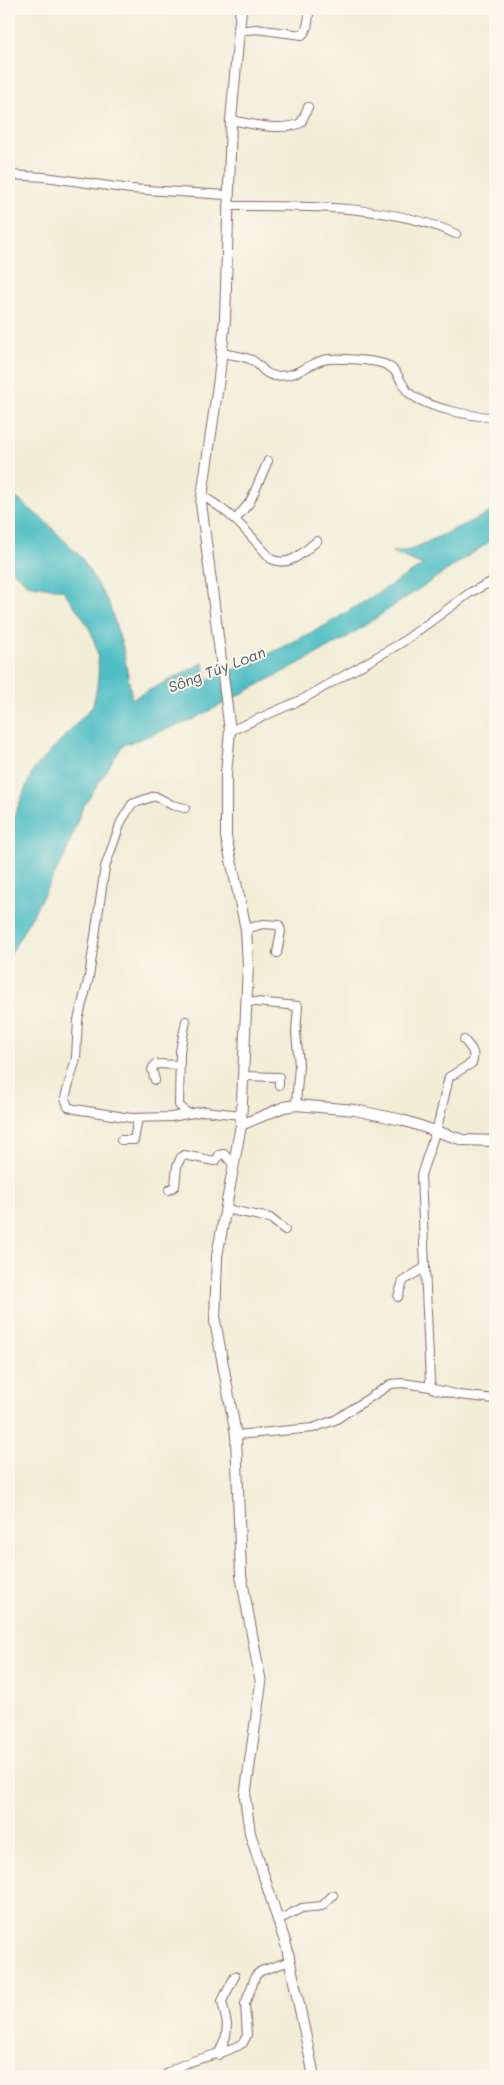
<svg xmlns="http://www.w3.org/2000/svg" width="504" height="2085" viewBox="0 0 504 2085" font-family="Mali,sans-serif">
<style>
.water{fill:#4fbec4;stroke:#4c6e78}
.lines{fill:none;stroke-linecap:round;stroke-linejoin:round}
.minor-casing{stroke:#856767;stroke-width:10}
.tertiary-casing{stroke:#856767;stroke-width:12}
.minor{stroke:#fff;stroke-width:8}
.tertiary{stroke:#fff;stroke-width:10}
.labels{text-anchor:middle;stroke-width:4;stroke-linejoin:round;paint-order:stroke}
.water-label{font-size:15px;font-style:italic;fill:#4c5761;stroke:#fbf7ec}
</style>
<rect width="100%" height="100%" fill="#fbf7ec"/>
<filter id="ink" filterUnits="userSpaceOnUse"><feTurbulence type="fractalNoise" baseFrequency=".02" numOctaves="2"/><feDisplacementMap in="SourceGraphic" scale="10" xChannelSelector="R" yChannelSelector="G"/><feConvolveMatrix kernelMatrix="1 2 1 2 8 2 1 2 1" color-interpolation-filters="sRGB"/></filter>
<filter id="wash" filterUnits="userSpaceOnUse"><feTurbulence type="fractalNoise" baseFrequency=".0096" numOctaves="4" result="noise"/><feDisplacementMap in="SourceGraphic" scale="20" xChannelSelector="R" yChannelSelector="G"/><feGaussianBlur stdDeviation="1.12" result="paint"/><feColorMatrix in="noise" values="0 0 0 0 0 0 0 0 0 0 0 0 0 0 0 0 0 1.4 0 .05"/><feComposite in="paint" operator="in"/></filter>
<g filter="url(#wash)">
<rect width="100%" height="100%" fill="#f2edd7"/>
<path class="water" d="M9 492 46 522 81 557 109 604 123 648 132 699 203 663 208 681 277 650 326 625 423 565 391 552 410 550 495 510V538L343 640 192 720 123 745 82 809 65 856 9 957V828L33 770 92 707C100 682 102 653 89 628 82 615 71 602 63 590L27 584 9 567Z"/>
</g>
<g filter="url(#ink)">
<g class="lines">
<defs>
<g id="minor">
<path d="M239 31 256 29 302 35C309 29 308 18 310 9"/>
<path d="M231 120C253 124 280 132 301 123L308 107"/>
<polyline points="9,175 45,177 130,189 227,195"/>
<path d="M227 206C299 206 391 204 456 234"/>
<path d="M222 353C231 355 243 356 252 360 261 365 264 376 277 376 299 376 304 366 323 360 335 357 372 360 384 364 399 369 399 382 408 392 425 408 473 417 495 417"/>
<path d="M202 496C231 511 250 535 271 559 290 568 303 552 317 541"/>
<polyline points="236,519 250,502 268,461"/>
<polyline points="230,731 303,699 401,643 471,592 495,580"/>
<polyline points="185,808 172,805 155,796 132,804 121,822 105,867 89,977 78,1020 76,1058 65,1098 68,1107 75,1109 131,1118 171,1117 204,1111 241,1115"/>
<polyline points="246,929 263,924 279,925 281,931 277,953"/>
<polyline points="246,1001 298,1006 296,1032 299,1065 296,1105"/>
<polyline points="186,1021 180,1051 179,1105 188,1114"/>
<path d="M464 1040C471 1048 476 1052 472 1063L449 1077 438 1124 421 1175 430 1381 431 1387 434 1389 459 1395 495 1399"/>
<polyline points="242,1076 279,1077 279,1085"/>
<polyline points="155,1080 152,1070 155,1064 180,1065"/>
<polyline points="121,1140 134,1140 138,1118"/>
<polyline points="169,1190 175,1186 177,1166 181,1157 184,1155 214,1161 216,1161 219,1155 224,1154 233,1164"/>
<polyline points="225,1209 270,1218 285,1230"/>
<polyline points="398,1297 403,1281 424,1268"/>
<polyline points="236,1435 313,1428 335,1420 391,1384 402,1383 431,1387"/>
<polyline points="278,1920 302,1908 322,1906 333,1895"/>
<polyline points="218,2055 226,2036 227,2024 222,2001 235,1976"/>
<path d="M164 2076C186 2057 219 2058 243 2043L247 2035 245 2004 256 1975 261 1971 290 1961"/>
</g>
<g id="tertiary">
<polyline points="241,9 231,120 225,319 219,378 201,503 230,731 226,774 226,837 246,929 248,965 241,1125 217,1256 215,1321 236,1435 241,1575 261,1683 245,1797 250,1833 287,1948 314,2076"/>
<polyline points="241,1125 284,1107 296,1105 355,1110 402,1120 463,1140 495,1141"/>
</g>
</defs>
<use href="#minor" class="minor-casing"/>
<use href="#tertiary" class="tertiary-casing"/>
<use href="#minor" class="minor"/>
<use href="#tertiary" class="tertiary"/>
</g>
</g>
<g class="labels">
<g class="water-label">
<text transform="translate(217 670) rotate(-21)" y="5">Sông Túy Loan</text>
</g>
</g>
<rect width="504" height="2085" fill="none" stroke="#fbf7ec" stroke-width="30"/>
</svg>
